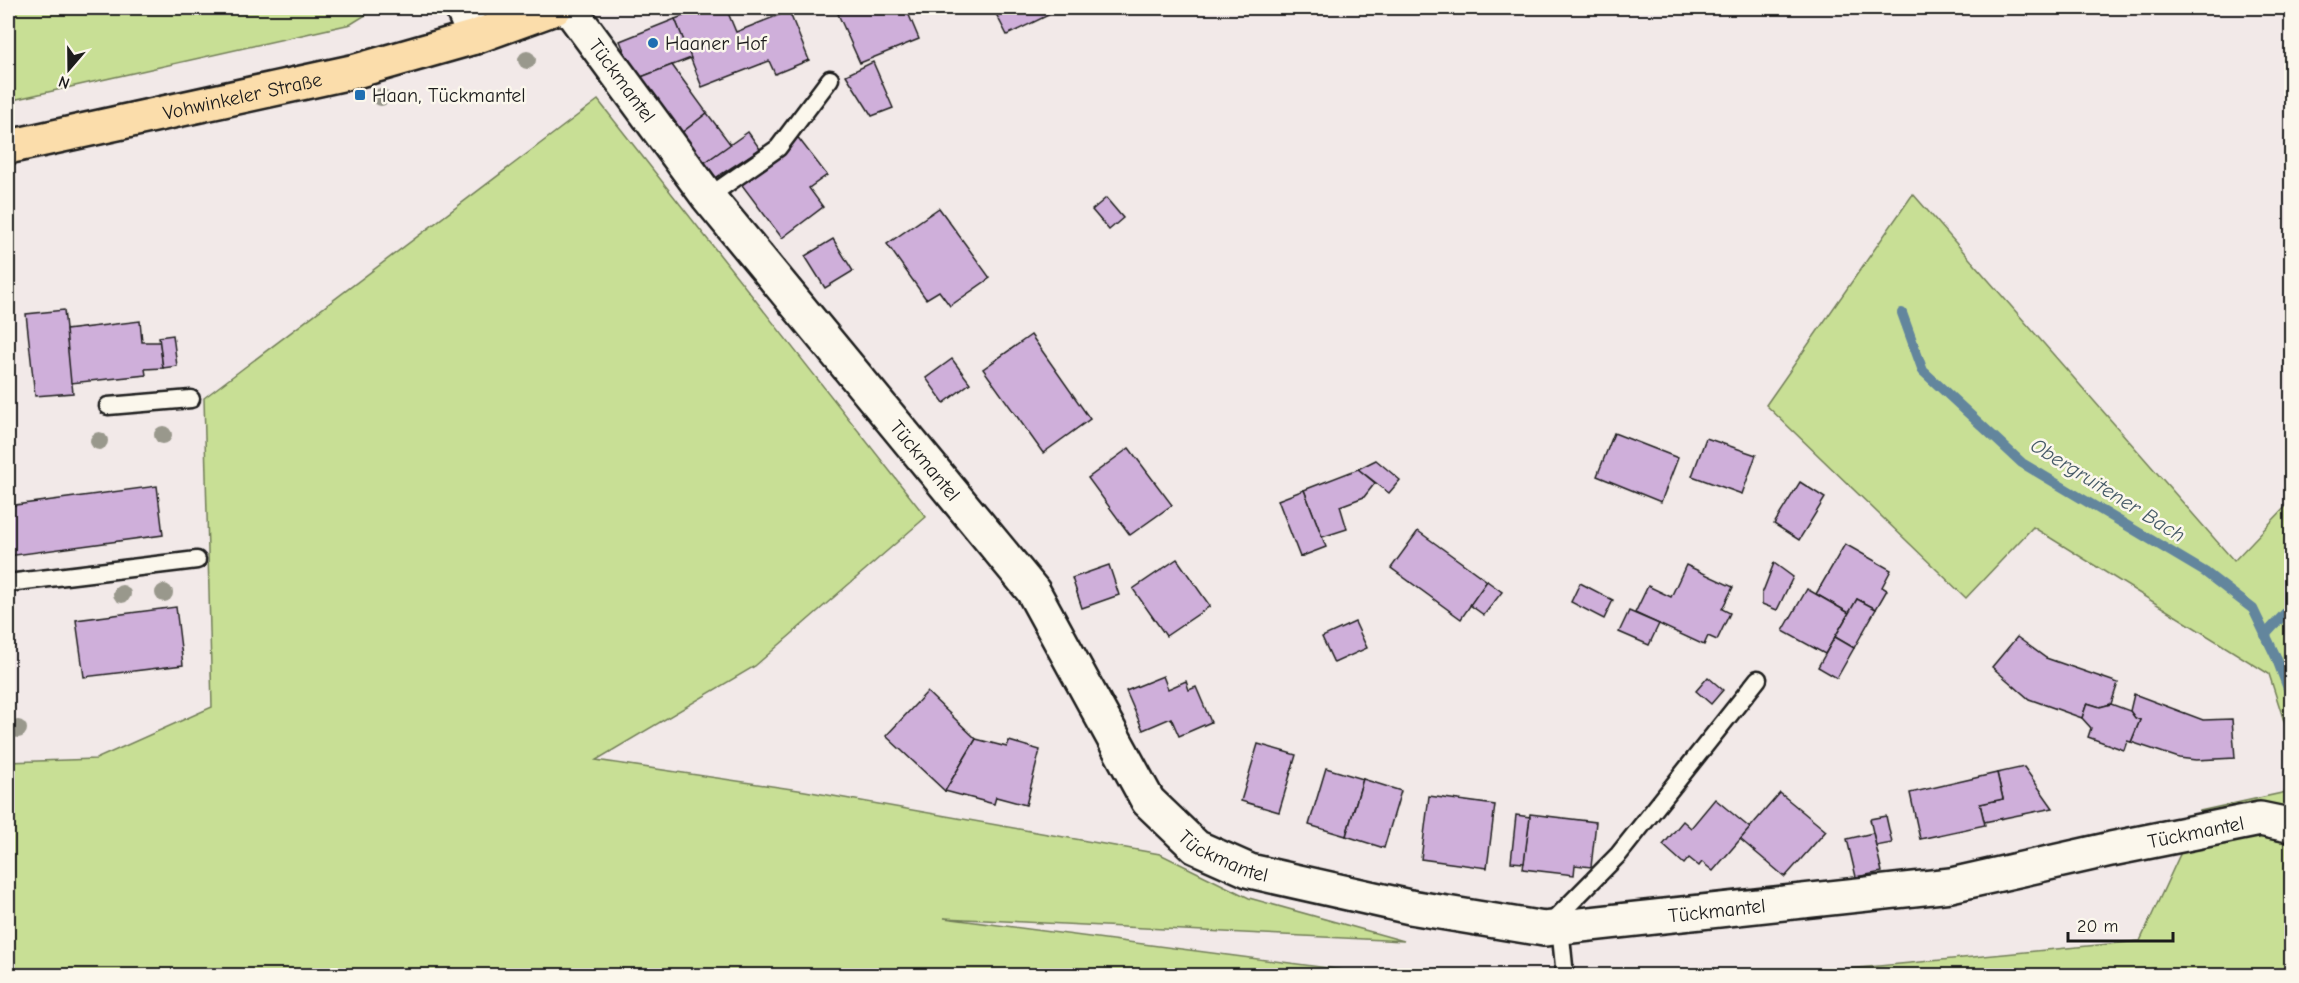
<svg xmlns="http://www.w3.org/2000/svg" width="2299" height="983" viewBox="0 0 2299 983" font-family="'Comic Neue',sans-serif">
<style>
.green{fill:#c8df95;stroke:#727e58;stroke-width:1.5}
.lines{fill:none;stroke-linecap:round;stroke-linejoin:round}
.stream{stroke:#63869d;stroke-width:10}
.building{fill:#cfafda;stroke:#1c1c1c;stroke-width:1.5}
.lane-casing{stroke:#1c1c1c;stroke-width:21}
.street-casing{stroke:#1c1c1c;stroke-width:38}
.primary-casing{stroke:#1c1c1c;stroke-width:38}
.lane{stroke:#fbf7ec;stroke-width:16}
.street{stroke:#fbf7ec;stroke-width:33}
.primary{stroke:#fbddab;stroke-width:33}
.tree{fill:#99988c}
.poi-dot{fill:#1f6fb2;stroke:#fbf7ec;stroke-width:2}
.labels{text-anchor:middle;stroke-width:5;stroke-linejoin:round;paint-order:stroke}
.poi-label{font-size:20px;fill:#1c1c1c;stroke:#fbf7ec;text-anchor:start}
.street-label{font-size:20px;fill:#1c1c1c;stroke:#fbf7ec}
.water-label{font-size:21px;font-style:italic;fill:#465a67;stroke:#fbf7ec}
</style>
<rect width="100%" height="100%" fill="#f2e9e8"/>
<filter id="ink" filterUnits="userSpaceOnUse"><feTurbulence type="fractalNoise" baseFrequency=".0167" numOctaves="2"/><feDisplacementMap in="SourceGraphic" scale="12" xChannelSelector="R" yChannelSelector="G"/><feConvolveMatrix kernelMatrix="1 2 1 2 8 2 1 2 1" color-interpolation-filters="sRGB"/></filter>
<g filter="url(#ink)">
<g class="green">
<polygon points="8,8 377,8 351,24 8,101"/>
<polygon points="598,100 926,517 755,666 596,760 805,791 1160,854 1249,898 1404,941 944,918 1343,970 1404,975 8,975 8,762 96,759 212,707 204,398"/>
<polygon points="1913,194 2234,561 2291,501 2291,743 2269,674 2033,527 1966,598 1766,405"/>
<polygon points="2291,791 2291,975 1774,976 2140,941 2200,811"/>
</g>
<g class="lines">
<g class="stream">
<polyline points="1902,313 1923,371 2022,463 2205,572 2253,609 2276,657 2292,699"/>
<polyline points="2265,635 2292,606"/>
</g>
</g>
<g class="building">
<polygon points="704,8 726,8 736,32 789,11 809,60 775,74 769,61 702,87 675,19"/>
<polygon points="852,8 906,8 919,39 860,63 838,14"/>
<polygon points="993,8 1063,8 1007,35"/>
<polygon points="675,19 691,58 636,79 620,41"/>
<polygon points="873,62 893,108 872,116 846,75"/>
<polygon points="672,65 707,113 675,138 636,79"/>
<polygon points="707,113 731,145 700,166 675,138"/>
<polygon points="748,132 760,149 711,181 700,166"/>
<polygon points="796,135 827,175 809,188 823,207 782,238 739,181"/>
<polygon points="1106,198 1123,218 1109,230 1092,210"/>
<polygon points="939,208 990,278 950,306 939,291 926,299 887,244"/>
<polygon points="833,239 853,271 825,288 805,256"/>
<polygon points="64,310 73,393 35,396 26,314"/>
<polygon points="140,321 142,342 160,342 163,368 145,369 146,375 71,383 66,330"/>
<polygon points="173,335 177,366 163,368 159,337"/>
<polygon points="1031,335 1090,419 1043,453 983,369"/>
<polygon points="952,359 970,383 944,403 926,378"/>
<polygon points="1614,433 1678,458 1661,502 1597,476"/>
<polygon points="1706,438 1756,455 1742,494 1692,476"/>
<polygon points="1129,448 1172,505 1130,535 1088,478"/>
<polygon points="1376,460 1400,480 1389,493 1358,469"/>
<polygon points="1358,469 1375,483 1364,497 1340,506 1347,529 1322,537 1304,490"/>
<polygon points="1800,482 1825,498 1799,540 1774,524"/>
<polygon points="157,486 163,535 8,556 8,506"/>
<polygon points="1304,490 1326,547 1300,557 1278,500"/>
<polygon points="1418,531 1487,581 1461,619 1391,568"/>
<polygon points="1845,544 1891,570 1882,587 1887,590 1876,609 1857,599 1849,613 1816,594"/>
<polygon points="1177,559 1210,606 1166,636 1133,589"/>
<polygon points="1774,563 1793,577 1777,610 1762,604 1762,594"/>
<polygon points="1109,565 1119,595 1082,608 1072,578"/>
<polygon points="1686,565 1733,587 1722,609 1730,613 1717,640 1708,636 1704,645 1635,613 1648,586 1671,597"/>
<polygon points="1487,581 1502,592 1484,615 1470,605"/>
<polygon points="1580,583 1613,600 1604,619 1571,602"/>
<polygon points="1807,589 1849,613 1825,654 1783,631"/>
<polygon points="1857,599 1876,609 1854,648 1835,637"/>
<polygon points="176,607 183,665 84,677 76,620"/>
<polygon points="1629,611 1659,624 1649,645 1619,632"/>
<polygon points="1355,622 1367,648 1334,663 1322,637"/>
<polygon points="1835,637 1854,648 1837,678 1818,667"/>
<polygon points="2017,637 2046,658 2118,683 2111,704 2100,707 2087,703 2082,718 2029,699 1992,667"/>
<polygon points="1163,676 1168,689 1186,681 1189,690 1196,687 1211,722 1179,736 1171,718 1143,730 1126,691"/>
<polygon points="1708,677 1723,690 1711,704 1696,691"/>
<polygon points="927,692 976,739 945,791 886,736"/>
<polygon points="2134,694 2203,720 2232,719 2235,758 2196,760 2179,758 2131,742 2140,720 2135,718 2130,711"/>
<polygon points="2087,703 2100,707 2111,704 2130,711 2135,718 2140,720 2131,742 2127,741 2124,750 2088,737 2091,728 2082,718"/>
<polygon points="976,739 1007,747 1009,741 1040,750 1026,805 996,797 994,804 945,791"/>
<polygon points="1258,744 1296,755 1279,812 1241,801"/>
<polygon points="2024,767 2053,808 1984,822 1980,804 2003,799 1997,773"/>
<polygon points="1326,768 1363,779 1346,836 1309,825"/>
<polygon points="1997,773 2003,799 1980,804 1985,825 1920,839 1910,793"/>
<polygon points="1363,779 1401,791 1384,848 1346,836"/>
<polygon points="1780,793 1826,831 1785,877 1740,839"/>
<polygon points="1429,796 1495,805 1487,868 1421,859"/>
<polygon points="1715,799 1750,828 1713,871 1702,862 1699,866 1689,858 1684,864 1663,845 1683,821 1691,828"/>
<polygon points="1530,814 1596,822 1591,867 1575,865 1574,875 1523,869"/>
<polygon points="1516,815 1530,817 1524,863 1511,862"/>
<polygon points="1886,816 1892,843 1876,846 1870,819"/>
<polygon points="1873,833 1882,872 1856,877 1847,839"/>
</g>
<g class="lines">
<defs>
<g id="lane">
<polyline points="708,197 778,148 830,79"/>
<polyline points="108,406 191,399"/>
<polyline points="8,583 197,560"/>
<polyline points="1549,925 1619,854 1758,679"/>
<polyline points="1560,927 1565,976"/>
</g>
<g id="street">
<polyline points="462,8 475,37"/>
<path id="s1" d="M569 8 708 197 1033 591 1148 801 1196 847 1250 871 1410 907 1544 929 1951 885 2111 849 2260 819 2284 824"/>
</g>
<g id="primary">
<path id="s2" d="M8 147 356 71 475 37 555 8"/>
</g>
</defs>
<use href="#lane" class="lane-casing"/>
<use href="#street" class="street-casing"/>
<use href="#primary" class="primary-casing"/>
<use href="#lane" class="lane"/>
<use href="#street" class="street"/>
<use href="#primary" class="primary"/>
</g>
<g class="tree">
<circle cx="527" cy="60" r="9"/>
<circle cx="381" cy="97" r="9"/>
<circle cx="163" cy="435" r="9"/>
<circle cx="99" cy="441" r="9"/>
<circle cx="164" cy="593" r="9"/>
<circle cx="122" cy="594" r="9"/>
<circle cx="18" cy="729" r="9"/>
</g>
</g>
<g class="poi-dot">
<circle cx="653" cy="43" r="6"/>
<rect x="354" y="89" width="12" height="12" rx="3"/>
</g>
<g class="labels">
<g class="poi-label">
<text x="665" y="50">Haaner Hof</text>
<text x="372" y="102">Haan, Tückmantel</text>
</g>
<g class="street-label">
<text dy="7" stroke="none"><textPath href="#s1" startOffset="90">Tückmantel</textPath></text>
<text dy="7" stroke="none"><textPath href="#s2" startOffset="240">Vohwinkeler Straße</textPath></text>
<text dy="7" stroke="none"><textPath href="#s1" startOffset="576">Tückmantel</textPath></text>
<text dy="7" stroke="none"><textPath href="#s1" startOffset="2070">Tückmantel</textPath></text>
<text dy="7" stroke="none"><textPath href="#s1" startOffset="1080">Tückmantel</textPath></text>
<text dy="7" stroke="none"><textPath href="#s1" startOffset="1584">Tückmantel</textPath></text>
</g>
<g class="water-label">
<text transform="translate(2108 490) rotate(32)" y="7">Obergruitener Bach</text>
</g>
</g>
<rect width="2299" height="983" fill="none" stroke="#fbf7ec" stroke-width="30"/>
<rect x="15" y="15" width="2269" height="953" fill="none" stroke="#1c1c1c" stroke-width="2" filter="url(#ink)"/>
<g transform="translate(69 69) rotate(200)" stroke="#fbf7ec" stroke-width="4.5" paint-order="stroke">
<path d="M0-4.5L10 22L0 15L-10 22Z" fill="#1c1c1c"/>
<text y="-9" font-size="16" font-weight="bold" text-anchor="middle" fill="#1c1c1c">N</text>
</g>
<path d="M2068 932v9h105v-9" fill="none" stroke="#1c1c1c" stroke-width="3"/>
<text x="2077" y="932" font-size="18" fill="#1c1c1c" stroke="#fbf7ec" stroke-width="4.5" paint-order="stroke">20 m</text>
</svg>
